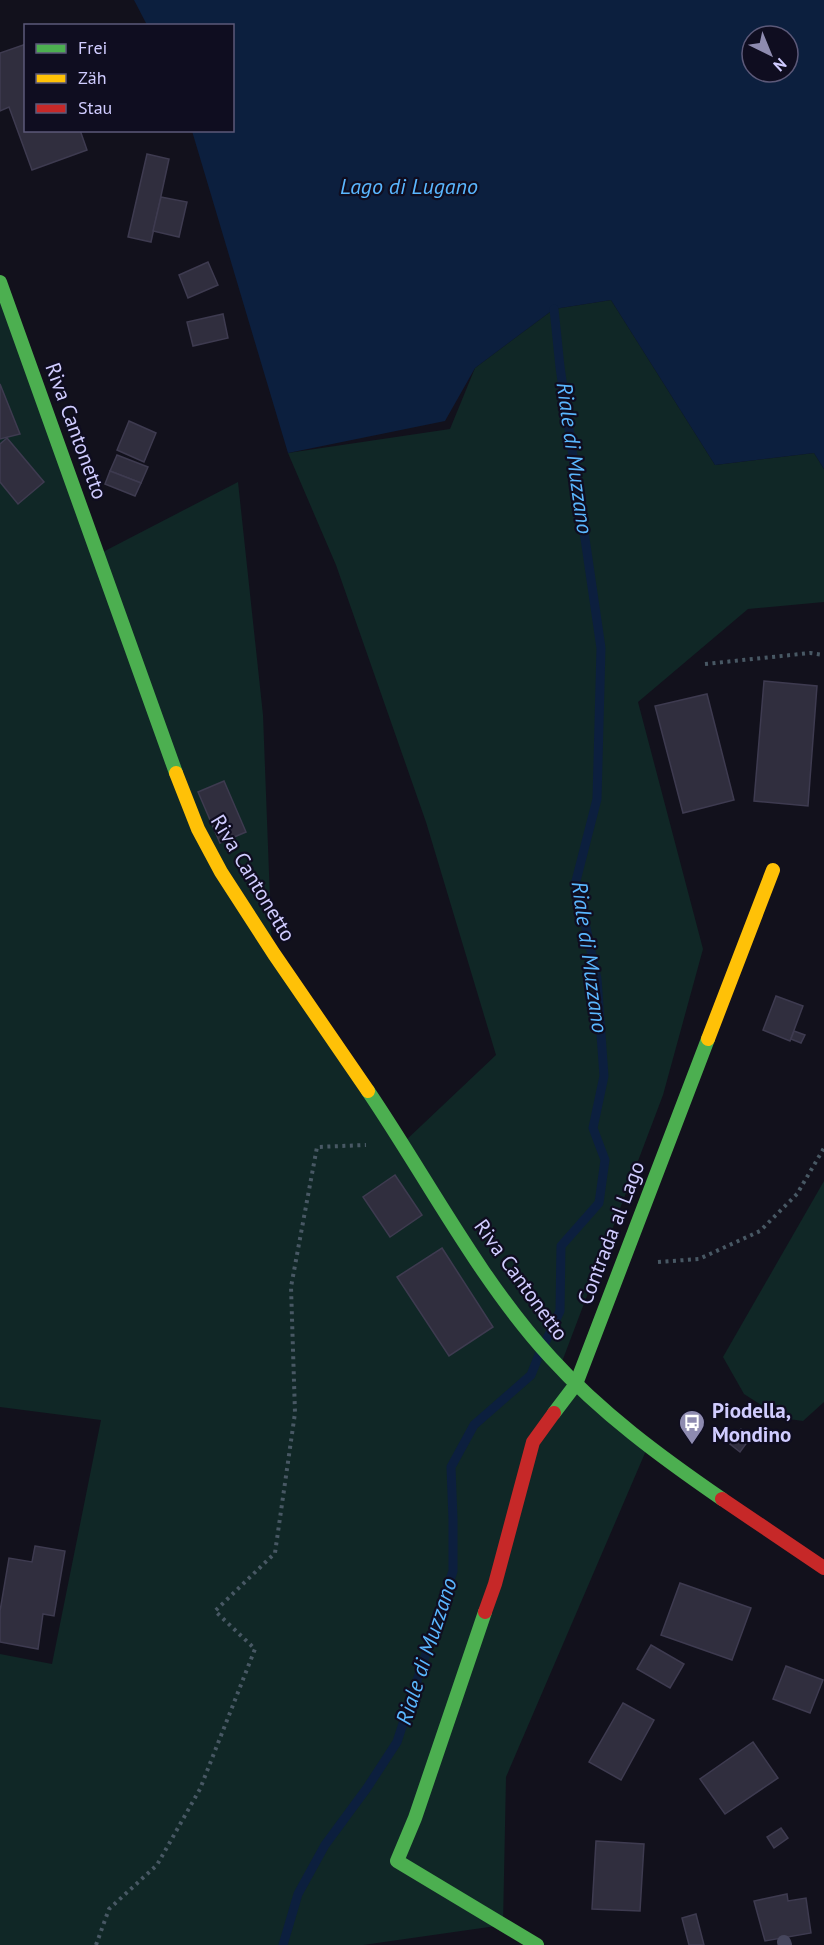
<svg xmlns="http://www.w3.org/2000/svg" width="824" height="1945" viewBox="0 0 824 1945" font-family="'PT Sans',sans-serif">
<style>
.green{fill:#102726}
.water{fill:#0c1f3e;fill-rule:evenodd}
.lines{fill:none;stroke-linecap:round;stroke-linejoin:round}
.stream{stroke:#0c1f3e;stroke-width:9}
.building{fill:#302e3e;stroke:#3e3b50;stroke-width:1.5}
.path{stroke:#485864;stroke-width:4;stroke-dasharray:3 4.5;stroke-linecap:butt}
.lane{stroke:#46465d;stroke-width:14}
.fast{stroke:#4caf50;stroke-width:14}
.slow{stroke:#ffc107;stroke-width:14}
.jam{stroke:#c62828;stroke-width:14}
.labels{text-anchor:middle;stroke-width:4.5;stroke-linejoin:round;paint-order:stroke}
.street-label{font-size:21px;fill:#d0ccff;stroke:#0f0d20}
.poi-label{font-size:21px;font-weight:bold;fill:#d0ccff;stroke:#0f0d20;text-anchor:start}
.water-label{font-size:22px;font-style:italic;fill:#5ab7ff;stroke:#0f0d20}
</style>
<rect width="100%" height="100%" fill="#12111c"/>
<g class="green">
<polygon points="0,282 99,554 238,482 263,715 272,952 403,1143 496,1055 426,822 336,565 288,453 450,429 475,368 554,309 611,300 715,465 814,453 824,469 824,602 748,609 638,702 703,949 663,1095 560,1367 648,1446 506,1777 503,1925 363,1945 0,1945 0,1654 52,1664 101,1420 0,1407"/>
<polygon points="824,1181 824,1402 803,1421 782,1418 744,1394 723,1357"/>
</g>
<path class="water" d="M134 0H824V469L814 453 715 465 611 300 554 309 475 368 445 421 288 453 192 131 232 130V26L147 25ZM752 36H788V72H752Z"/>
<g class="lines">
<g class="stream">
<polyline points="545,1343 560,1311 561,1246 599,1203 605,1160 593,1128 604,1076 597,979 576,881 597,799 601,648 560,367 554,309"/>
<polyline points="283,1945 298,1894 325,1845 367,1788 397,1742 453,1571 453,1519 451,1467 474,1425 531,1375 539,1355"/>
</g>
</g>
<g class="building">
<polygon points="26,44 26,130 80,130 87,150 32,170 9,107 0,111 0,53"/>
<polygon points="147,154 169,159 151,242 128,237"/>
<polygon points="161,197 187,202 179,237 153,231"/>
<polygon points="208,262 218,285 188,298 179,275"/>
<polygon points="223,314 228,338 193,346 187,322"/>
<polygon points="0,384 20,434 0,439"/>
<polygon points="129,421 156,433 144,462 117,450"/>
<polygon points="7,438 44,482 18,504 0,482 0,444"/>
<polygon points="117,455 148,467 141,483 110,471"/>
<polygon points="110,471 141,483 135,496 105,484"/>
<polygon points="764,681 817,686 808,806 754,801"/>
<polygon points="707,694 734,800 683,813 655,706"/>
<polygon points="224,781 246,832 220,843 198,792"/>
<polygon points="776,996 803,1006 790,1041 763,1030"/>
<polygon points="794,1031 805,1035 801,1043 791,1039"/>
<polygon points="395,1175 422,1215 390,1237 363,1197"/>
<polygon points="442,1248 493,1327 449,1356 397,1277"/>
<polygon points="741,1429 751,1437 740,1452 730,1444"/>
<polygon points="35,1546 65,1551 54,1616 43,1614 38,1649 0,1642 0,1611 9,1558 32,1562"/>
<polygon points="680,1583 751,1608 732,1660 661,1635"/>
<polygon points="651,1645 684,1664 670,1688 637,1669"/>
<polygon points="786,1666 823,1680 810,1713 773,1699"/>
<polygon points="623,1703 654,1720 621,1780 589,1762"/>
<polygon points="753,1742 778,1778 725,1814 700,1779"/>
<polygon points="781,1828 788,1838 774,1848 767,1837"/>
<polygon points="596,1841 644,1844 640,1911 592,1909"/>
<polygon points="787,1894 788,1901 806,1898 811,1933 765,1941 754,1901"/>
<polygon points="696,1914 704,1945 689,1945 682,1918"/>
</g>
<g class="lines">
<g class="path">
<polyline points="705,664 810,653 824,655"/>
<polyline points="658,1262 699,1259 760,1231 797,1194 824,1148"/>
<polyline points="96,1945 109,1909 157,1865 200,1789 255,1649 215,1611 275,1553 295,1413 291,1287 317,1147 366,1145"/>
</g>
<polyline class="lane" points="784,1942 785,1945"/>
<g class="fast">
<polyline points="0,282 176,773"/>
<path d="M368 1091C427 1178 480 1281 551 1358 601 1413 661 1457 722 1499"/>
<polyline points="554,1413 576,1384 708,1039"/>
<polyline points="485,1612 415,1818 397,1861 537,1945"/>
</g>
<g class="slow">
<polyline points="176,773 198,829 221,872 274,954 368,1091"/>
<polyline points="708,1039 773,870"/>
</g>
<g class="jam">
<polyline points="722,1499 824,1568"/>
<polyline points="485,1612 495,1584 533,1442 554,1413"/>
</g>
</g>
<defs>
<symbol id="bus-pin" viewBox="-11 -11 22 30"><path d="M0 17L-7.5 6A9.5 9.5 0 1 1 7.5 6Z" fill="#8e8bb0" stroke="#0f0d20"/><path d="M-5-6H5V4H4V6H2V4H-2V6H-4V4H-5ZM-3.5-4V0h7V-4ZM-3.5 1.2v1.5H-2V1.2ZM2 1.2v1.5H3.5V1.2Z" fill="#fff"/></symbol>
</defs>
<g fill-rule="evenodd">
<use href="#bus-pin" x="677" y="1408" width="30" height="40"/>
</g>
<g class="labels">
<g class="street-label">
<text transform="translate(76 431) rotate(70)" y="7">Riva Cantonetto</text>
<text transform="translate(253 878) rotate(59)" y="7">Riva Cantonetto</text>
<text transform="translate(611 1233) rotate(-69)" y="7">Contrada al Lago</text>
<text transform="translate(521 1280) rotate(54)" y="7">Riva Cantonetto</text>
</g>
<g class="poi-label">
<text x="712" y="1418">Piodella,<tspan x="712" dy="24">Mondino</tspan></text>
</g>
<g class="water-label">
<text x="409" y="194">Lago di Lugano</text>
<text transform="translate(575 458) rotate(82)" y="8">Riale di Muzzano</text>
<text transform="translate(590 957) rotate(82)" y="8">Riale di Muzzano</text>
<text transform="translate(426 1651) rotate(-72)" y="8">Riale di Muzzano</text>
</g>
</g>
<rect x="24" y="24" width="210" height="108" fill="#0f0d20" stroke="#5c5979" stroke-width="1.5"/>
<rect x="36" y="44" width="30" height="9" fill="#4caf50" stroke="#5c5979" stroke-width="1.5"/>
<text x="78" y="54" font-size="18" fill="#d0ccff">Frei</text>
<rect x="36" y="74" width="30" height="9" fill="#ffc107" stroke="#5c5979" stroke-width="1.5"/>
<text x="78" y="84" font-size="18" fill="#d0ccff">Zäh</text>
<rect x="36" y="104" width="30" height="9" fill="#c62828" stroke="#5c5979" stroke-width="1.5"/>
<text x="78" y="114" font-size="18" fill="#d0ccff">Stau</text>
<g transform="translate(770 54) rotate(137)"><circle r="28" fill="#0f0d20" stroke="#5c5979" stroke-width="1.5"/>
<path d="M0-4.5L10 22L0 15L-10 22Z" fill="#8e8bb0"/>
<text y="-9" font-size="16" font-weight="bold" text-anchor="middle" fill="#d0ccff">N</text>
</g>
</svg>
